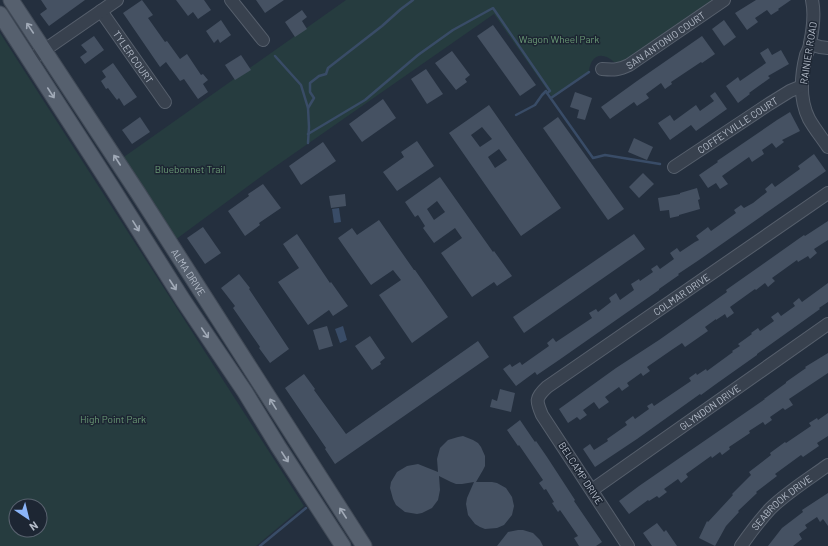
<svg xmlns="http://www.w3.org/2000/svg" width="828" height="546" viewBox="0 0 828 546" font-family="Barlow,sans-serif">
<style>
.green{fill:#263c3f;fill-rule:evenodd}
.water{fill:#394c67}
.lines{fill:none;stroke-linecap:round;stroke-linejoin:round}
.stream{stroke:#394c67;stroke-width:2.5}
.building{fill:#455162;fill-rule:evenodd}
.minor-casing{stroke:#565f6c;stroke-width:14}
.major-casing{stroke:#414a57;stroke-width:17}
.minor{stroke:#38414e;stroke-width:12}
.major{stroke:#56606e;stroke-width:15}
.oneway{stroke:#a1aab7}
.labels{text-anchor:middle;stroke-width:3;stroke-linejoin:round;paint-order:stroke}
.park-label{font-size:10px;fill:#6b9a76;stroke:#1d2633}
.street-label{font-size:10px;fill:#b4bcc9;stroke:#1d2633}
</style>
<rect width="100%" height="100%" fill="#242f3e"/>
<g class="green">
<path d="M346 0H712L622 62H614C602 51 591 55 589 71L552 97 494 14 266 173 175 240 121 159Z"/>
<path d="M0 33 304 506 256 546H0ZM16 506H40V530H16Z"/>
</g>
<g class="water">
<polygon points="339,208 341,222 334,223 332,209"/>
<polygon points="343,326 347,340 340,343 335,329"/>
</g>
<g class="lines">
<g class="stream">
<polyline points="275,56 301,85 308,108 309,127 308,143"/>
<polyline points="551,98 589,72"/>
<polyline points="308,108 314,98 310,92 310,83 319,76 326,74 328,68 382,26 401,9 413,0"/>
<polyline points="516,115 535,105 542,95 546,91 547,93"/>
<polyline points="308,134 365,100 418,55 453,30 493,8 550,91 547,93 593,158 605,155 660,164"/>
<polyline points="260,546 306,508"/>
</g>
</g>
<g class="building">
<polygon points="41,0 85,0 49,26 40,14 47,9"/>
<polygon points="142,0 153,15 148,18 165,42 167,41 180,59 187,54 201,75 203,74 208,80 203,84 208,92 198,99 184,79 180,81 166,62 160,67 123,13"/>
<polygon points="176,0 204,0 211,10 198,19 193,12 188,16"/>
<polygon points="256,0 284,0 265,13"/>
<polygon points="756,0 791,0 778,9 779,10 771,15 767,10 755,18 758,22 747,30 735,13"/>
<polygon points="302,10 307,17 302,21 307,29 295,37 285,22"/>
<polygon points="221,20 231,35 220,43 218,39 214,43 206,31"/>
<polygon points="724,20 736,37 724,46 712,29"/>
<polygon points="493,25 536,85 520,96 477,36"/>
<polygon points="94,36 104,50 85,64 80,57 87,52 81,45"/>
<polygon points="702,36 715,54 702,63 701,62 671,82 672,84 665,89 661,83 646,94 649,98 637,106 634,102 610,119 601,107 637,81"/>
<polygon points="768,48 772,55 781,50 789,64 768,76 770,78 749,93 750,94 738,103 726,86 738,77 740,81 766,63 760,53"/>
<polygon points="452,51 470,75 465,79 467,82 456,90 435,63"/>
<polygon points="241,55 251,70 235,80 225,65"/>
<polygon points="113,63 137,97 124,106 119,98 117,100 108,88 106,89 101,81 106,77 102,71"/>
<polygon points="426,69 443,94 427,104 411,79"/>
<polygon points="575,92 592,98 585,120 577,118 579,110 570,107"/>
<polygon points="715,92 727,109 696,131 691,125 670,140 658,123 670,115 674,121 696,105 700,111 714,101 710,96"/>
<polygon points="383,99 396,118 362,142 349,124"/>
<path d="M489 105 561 208 521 236 449 133ZM482 127 492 139 480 147 471 135ZM499 149 507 160 495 168 488 157Z"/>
<polygon points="790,112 800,131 782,140 784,142 776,148 772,143 762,150 764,154 752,162 749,157 722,176 728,184 720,189 716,183 708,188 699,175 718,162 717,161 777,120"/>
<polygon points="140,117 150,132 132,144 122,130"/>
<polygon points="558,117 624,209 608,220 543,128"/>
<polygon points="634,138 653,147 647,160 628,152"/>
<polygon points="417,141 434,166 397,191 383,172 404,157 401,152"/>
<polygon points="323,142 336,161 301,185 289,166"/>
<polygon points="814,154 826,171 699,260 678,274 679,275 659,289 659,290 559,360 537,375 535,372 516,386 503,369 510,364 512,367 520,362 522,365 549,346 547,343 553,338 556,342 592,318 589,313 596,309 598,312 611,302 609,298 616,293 620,300 634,290 631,284 639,279 640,281 653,272 651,269 657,265 660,269 674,259 670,253 677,248 680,252 695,242 699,240 696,236 708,227 711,231 736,213 734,210 741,205 744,208 753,203 767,192 765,189 772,183 775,187 800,169 798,166"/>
<polygon points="643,173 654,184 639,198 629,187"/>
<path d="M440 177 493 252 494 251 512 276 497 286 494 282 472 297 441 253 462 238 455 228 434 243 423 228 425 226 418 215 415 217 405 202ZM437 201 445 212 434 220 427 209Z"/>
<polygon points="263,184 281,208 259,223 260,225 245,236 228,211 249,196 248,194"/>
<polygon points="697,188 700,199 698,200 700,209 679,215 679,216 670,218 669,210 660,211 658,198 680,194 680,193"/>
<polygon points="345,194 346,206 331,208 329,196"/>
<polygon points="379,220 414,270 415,270 448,317 412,343 379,295 401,280 393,270 371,285 338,238 352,228 357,235"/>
<polygon points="828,221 828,240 814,249 817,253 810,259 808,256 798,262 797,260 772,278 775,281 768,287 765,283 756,290 755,289 730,307 734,313 727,318 725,314 716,320 716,319 705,327 708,331 685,347 682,343 673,349 647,367 650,371 643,376 641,373 627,383 629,386 622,391 619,387 605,397 609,402 599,409 594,402 583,410 587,415 580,420 577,417 568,423 559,409 616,368 659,340 727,292 726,290 763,264 804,235 805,236"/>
<polygon points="203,227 221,253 205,264 187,238"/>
<polygon points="297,234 330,283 331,282 348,306 333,316 329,310 308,325 278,282 299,268 283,244"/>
<polygon points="634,234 645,249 524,333 513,317"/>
<polygon points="239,274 250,288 249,289 289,349 270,363 259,348 260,347 233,308 235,306 221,288"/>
<polygon points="828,283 828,302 819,308 820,309 757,354 757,355 716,384 701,395 700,394 637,439 595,467 583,449 590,444 594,450 608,441 607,439 627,425 625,422 633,416 635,419 649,409 647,406 652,403 654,406 691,381 689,378 696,373 697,375 706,369 707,371 733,352 732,351 740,346 738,344 752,334 751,333 758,328 760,331 774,321 771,317 778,312 781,316 795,306 793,303 799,298 802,302"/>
<polygon points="327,326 333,346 319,350 313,330"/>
<polygon points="370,336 385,358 380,362 381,364 372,370 355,346"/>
<polygon points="478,341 489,357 335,464 325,449 326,448 285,388 304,374 315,389 314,390 346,434"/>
<polygon points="828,353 828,373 789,399 793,405 785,410 783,408 770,417 772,420 765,425 763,422 749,431 750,433 729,447 730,449 722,455 720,452 712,458 711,456 686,474 688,477 681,483 678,479 664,489 667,492 659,498 657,496 649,501 648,500 629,514 619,501 639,486 765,399 764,399 786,383 786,382 806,368 805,367"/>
<polygon points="500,389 515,393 511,412 490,407 492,399 497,401"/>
<polygon points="828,413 828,436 817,443 819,446 803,457 801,455 775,474 777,476 756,492 757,493 738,511 739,512 726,526 715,546 699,538 707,521 708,522 733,495 732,494 751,475 749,472 771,455 770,453 785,442 786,443 811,426 809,423 817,418 818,420"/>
<polygon points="520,420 535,442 536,441 547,457 575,500 574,501 602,542 596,546 579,546 574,538 578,536 560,510 558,512 552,503 554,502 546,489 544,490 539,483 543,480 519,445 518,446 507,430"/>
<polygon points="463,436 473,440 478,443 481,447 485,456 485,466 483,470 476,482 492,482 497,483 506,488 512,497 514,506 512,515 504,525 497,528 485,529 480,527 475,524 468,515 466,504 467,498 474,482 462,484 456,484 451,482 439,476 440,490 438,500 432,508 422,513 417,514 405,512 396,505 393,499 390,488 391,482 397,472 407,466 418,464 438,472 437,459 440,448 448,440 458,437"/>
<polygon points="828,493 828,526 823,519 820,522 817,517 805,525 807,528 799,534 802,539 793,546 768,546 782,528 803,512 802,510"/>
<polygon points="657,523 664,532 666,530 677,546 652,546 643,533"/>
<polygon points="518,530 523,530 533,533 540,540 543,546 497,546 508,532"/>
</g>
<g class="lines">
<defs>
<g id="minor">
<polyline points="231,0 263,40"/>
<path d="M812 0C815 14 813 29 810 43 810 47 808 51 806 55 801 75 799 99 809 119 814 128 822 138 828 147"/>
<path id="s1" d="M101 11 165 102"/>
<polyline points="810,44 820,47 828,48"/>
<polyline points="30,60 117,0"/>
<path id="s2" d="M602 69C614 70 619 70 629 65L724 0"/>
<path id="s3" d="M674 167 769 104 790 91 802 86"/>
<path id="s4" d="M592 490 828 324"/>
<path id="s5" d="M628 546 542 415C536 401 535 398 547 387L828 193"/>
<path id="s6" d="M741 546C750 533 760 520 770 509 786 493 810 478 828 465"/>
</g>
<g id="major">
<path id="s7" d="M11 0 138 193 364 546"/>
<polyline points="0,14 111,186 183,300 245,392 278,446 343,546"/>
</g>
</defs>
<use href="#minor" class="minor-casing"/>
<use href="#major" class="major-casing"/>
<use href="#minor" class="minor"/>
<use href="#major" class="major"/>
</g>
<defs><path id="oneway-shaft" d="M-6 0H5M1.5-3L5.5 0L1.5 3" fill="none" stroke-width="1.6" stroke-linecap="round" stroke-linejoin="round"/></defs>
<g class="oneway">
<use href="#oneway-shaft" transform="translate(30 28) rotate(-124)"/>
<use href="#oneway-shaft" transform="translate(51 93) rotate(57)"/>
<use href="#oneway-shaft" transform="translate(117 160) rotate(-123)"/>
<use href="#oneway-shaft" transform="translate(136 226) rotate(58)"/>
<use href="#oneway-shaft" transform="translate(173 285) rotate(57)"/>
<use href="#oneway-shaft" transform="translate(205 333) rotate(56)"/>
<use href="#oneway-shaft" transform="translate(273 404) rotate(-122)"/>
<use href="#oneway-shaft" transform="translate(285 457) rotate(57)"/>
<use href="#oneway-shaft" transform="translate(343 513) rotate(-123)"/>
</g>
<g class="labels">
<g class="park-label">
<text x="559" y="43">Wagon Wheel Park</text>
<text x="190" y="173">Bluebonnet Trail</text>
<text x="113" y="423">High Point Park</text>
</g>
<g class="street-label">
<text dy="4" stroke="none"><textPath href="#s2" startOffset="72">SAN ANTONIO COURT</textPath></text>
<text transform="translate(808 53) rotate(-81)" y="4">RAINIER ROAD</text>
<text dy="4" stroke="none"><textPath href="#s1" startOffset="56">TYLER COURT</textPath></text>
<text dy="4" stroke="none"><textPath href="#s3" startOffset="76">COFFEYVILLE COURT</textPath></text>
<text dy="4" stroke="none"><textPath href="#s7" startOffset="325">ALMA DRIVE</textPath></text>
<text dy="4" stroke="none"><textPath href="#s5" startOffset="352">COLMAR DRIVE</textPath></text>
<text dy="4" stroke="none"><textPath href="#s4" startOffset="144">GLYNDON DRIVE</textPath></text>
<text transform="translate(581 473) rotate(57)" y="4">BELCAMP DRIVE</text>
<text dy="4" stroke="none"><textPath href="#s6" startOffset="60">SEABROOK DRIVE</textPath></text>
</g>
</g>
<g transform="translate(28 518) rotate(145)"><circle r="19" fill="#1d2633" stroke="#59626f"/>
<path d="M0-3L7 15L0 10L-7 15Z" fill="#8ab4f8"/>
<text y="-6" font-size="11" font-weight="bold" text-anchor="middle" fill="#b4bcc9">N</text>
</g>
</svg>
